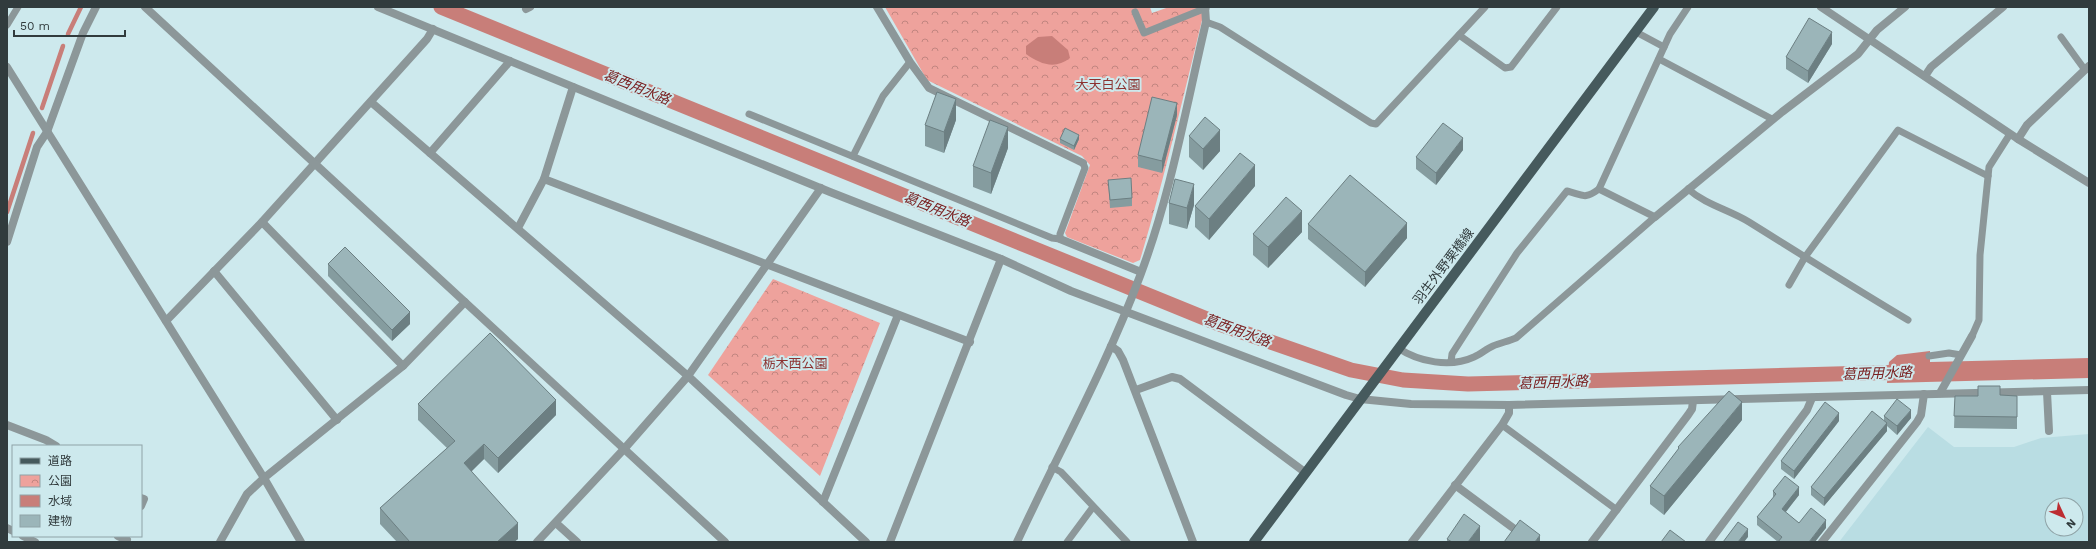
<svg xmlns="http://www.w3.org/2000/svg" width="2096" height="549" viewBox="0 0 2096 549" font-family="'Work Sans','Noto Sans JP',sans-serif">
<style>
.built{fill:#b9dde3;fill-rule:evenodd}
.park{fill:url(#park-crowns)}
.water{fill:#c87e79}
.lines{fill:none;stroke-linecap:round;stroke-linejoin:round}
.stream{stroke:#c87e79;stroke-width:4.5}
.canal{stroke:#c87e79;stroke-width:15}
.service{stroke:#8c9799;stroke-width:7}
.minor{stroke:#8c9799;stroke-width:8}
.tertiary{stroke:#8c9799;stroke-width:8}
.primary{stroke:#465a5d;stroke-width:10}
.wall{fill:#859c9f}
.shaded-wall{fill:#6c7f82}
.building{fill:#9bb5b9;stroke:#6c7f82}
.labels{text-anchor:middle;stroke-width:4;stroke-linejoin:round;paint-order:stroke}
.park-label{font-size:13px;fill:#8c3231;stroke:#cde9ed}
.street-label{font-size:13px;fill:#313b3d;stroke:#cde9ed}
.water-label{font-size:14px;font-style:italic;fill:#7a2122;stroke:#cde9ed}
</style>
<defs>
<pattern id="park-crowns" width="20" height="18" patternUnits="userSpaceOnUse"><rect width="20" height="18" fill="#eea29c"/><path d="M2 6a3 3 0 1 1 6 0M12 15a3 3 0 1 1 6 0" fill="none" stroke="#c18580"/></pattern>
</defs>
<rect width="100%" height="100%" fill="#cde9ed"/>
<path class="built" d="M1928 427 1954 447H2014L2041 438 2089 434V542H1839ZM2052 505H2076V529H2052Z"/>
<g class="park">
<path d="M885 7H1150L1152 13 1169 7H1202L1203 16C1183 98 1164 180 1140 260L1133 263 1067 237 1065 233 1090 165 1082 156 927 80Z"/>
<polygon points="773,279 880,323 820,476 708,375"/>
</g>
<g class="water">
<path d="M1052 36 1068 50 1070 58C1055 70 1040 64 1026 54V46L1038 37Z"/>
<polygon points="1930,351 1930,362 2089,358 2089,378 1887,383 1889,362 1897,355"/>
</g>
<g class="lines">
<g class="stream">
<polyline points="68,34 81,7"/>
<polyline points="42,108 63,46"/>
<polyline points="7,212 33,133"/>
</g>
<polyline class="canal" points="441,7 1219,324 1351,370 1403,380 1468,384 1908,372"/>
<g class="service">
<polyline points="1135,12 1144,33 1206,8"/>
<polyline points="1206,22 1220,27 1371,123 1376,124 1485,7"/>
<polyline points="7,25 18,7"/>
<polyline points="1636,32 1664,47"/>
<polyline points="1459,35 1505,68 1511,67 1557,7"/>
<polyline points="2061,37 2085,70"/>
<polyline points="1659,59 1772,119"/>
<polyline points="749,114 1052,238 1060,239 1060,234 1085,168 1083,163"/>
<polyline points="853,156 883,96 910,62"/>
<path d="M1688 189C1706 205 1730 210 1749 222 1802 255 1854 288 1908 320"/>
<polyline points="1789,285 1805,257 1898,130 1988,176"/>
<polyline points="1972,336 1979,320 1980,255 1989,167 2010,134"/>
<path d="M1398 348C1419 362 1450 368 1474 357 1481 354 1486 349 1493 346 1500 343 1509 341 1516 338L1655 217 1599 189 1670 34 1688 7"/>
<polyline points="1929,356 1949,353 1961,355"/>
<path d="M1451 362 1452 354 1517 253 1567 191C1583 195 1584 200 1599 189"/>
<polyline points="1502,425 1617,510"/>
<polyline points="1052,467 1061,472 1127,542"/>
<polyline points="1067,542 1093,507"/>
</g>
<g class="minor">
<polyline points="378,7 830,192 1001,259 1071,291 1346,395 1360,399 1411,404 1509,405 2089,390"/>
<polyline points="877,7 910,62 929,88 1083,163"/>
<polyline points="526,9 530,7"/>
<polyline points="1925,76 1931,67 2003,7"/>
<polyline points="371,102 688,376 866,542"/>
<polyline points="2018,139 2027,125 2089,66"/>
<polyline points="430,153 510,61"/>
<polyline points="544,179 970,342"/>
<polyline points="1655,217 1782,112 1858,54 1877,30 1905,7"/>
<polyline points="262,222 403,366"/>
<polyline points="518,228 544,179 573,87"/>
<polyline points="1060,239 1141,272"/>
<polyline points="7,242 37,147 47,132 83,33 96,7"/>
<polyline points="214,271 337,420"/>
<polyline points="166,321 262,222 427,39 433,29"/>
<polyline points="1111,346 1118,351 1123,360 1193,542"/>
<polyline points="1136,390 1172,377 1180,379 1306,473"/>
<polyline points="2047,392 2049,431"/>
<polyline points="1940,393 1972,336"/>
<polyline points="7,425 46,440 56,446"/>
<polyline points="625,448 688,376 821,188"/>
<polyline points="1455,485 1532,542"/>
<polyline points="141,498 144,499 141,506"/>
<polyline points="823,502 898,315"/>
<polyline points="556,523 577,542"/>
<polyline points="7,528 13,531"/>
<polyline points="23,536 35,542"/>
<polyline points="118,536 127,540"/>
<polyline points="220,542 247,494 264,478 403,366 465,302"/>
<polyline points="890,542 1001,259"/>
<path d="M1017 542C1058 454 1106 367 1140 276 1171 194 1186 107 1206 22L1205 7"/>
<polyline points="1412,542 1502,425 1509,413 1509,405"/>
<polyline points="1592,542 1688,415 1692,409 1693,401"/>
<polyline points="1709,542 1807,410 1812,398"/>
<polyline points="1822,542 1917,422 1921,415 1924,394"/>
</g>
<g class="tertiary">
<polyline points="145,7 725,542"/>
<polyline points="1821,7 2018,139 2089,183"/>
<polyline points="7,67 264,478 301,542"/>
<polyline points="537,542 625,448"/>
</g>
<polyline class="primary" points="1254,542 1654,7"/>
</g>
<g class="wall">
<polygon points="1832,44 1808,83 1786,69 1786,57"/>
<polygon points="1177,115 1162,173 1138,167 1138,155"/>
<polygon points="956,120 944,153 925,146 925,125"/>
<polygon points="1189,136 1220,151 1203,170 1189,157"/>
<polygon points="1060,139 1079,139 1074,150 1060,143"/>
<polygon points="1008,148 991,194 973,187 973,166"/>
<polygon points="1463,150 1436,185 1416,169 1416,157"/>
<polygon points="1108,180 1132,198 1132,206 1110,208"/>
<polygon points="1255,186 1209,240 1195,227 1195,206"/>
<polygon points="1169,203 1194,205 1187,229 1169,224"/>
<polygon points="1308,224 1407,238 1365,287 1308,239"/>
<polygon points="1302,232 1268,268 1253,255 1253,234"/>
<polygon points="328,264 410,324 392,341 328,276"/>
<polygon points="2000,395 2017,396 2017,429 1954,428 1955,396"/>
<polygon points="418,404 556,415 498,473 484,459 471,471 518,539 514,542 397,542 380,524 380,508 447,448 418,420"/>
<polygon points="1884,416 1911,418 1897,435 1887,426 1887,431 1824,506 1811,495 1811,487 1884,421"/>
<polygon points="1742,420 1664,515 1650,504 1650,486 1678,450 1678,447"/>
<polygon points="1839,421 1794,479 1781,469 1781,461"/>
<polygon points="1773,491 1799,495 1785,512 1799,523 1826,528 1778,542 1757,525 1757,517 1773,498"/>
<polygon points="1447,539 1480,542 1447,542"/>
</g>
<g class="shaded-wall">
<polygon points="1832,32 1832,44 1808,83 1808,71"/>
<polygon points="956,99 956,120 944,153 944,132"/>
<polygon points="1177,103 1177,115 1162,173 1162,161"/>
<polygon points="1008,127 1008,148 991,194 991,173"/>
<polygon points="1220,130 1220,151 1203,170 1203,149"/>
<polygon points="1079,135 1079,139 1074,150 1074,146"/>
<polygon points="1463,138 1463,150 1436,185 1436,173"/>
<polygon points="1255,165 1255,186 1209,240 1209,219"/>
<polygon points="1194,184 1194,205 1187,229 1187,208"/>
<polygon points="1302,211 1302,232 1268,268 1268,247"/>
<polygon points="1407,223 1407,238 1365,287 1365,272"/>
<polygon points="410,312 410,324 392,341 392,330"/>
<polygon points="556,400 556,415 498,473 498,458"/>
<polygon points="1742,402 1742,420 1664,515 1664,496"/>
<polygon points="1911,410 1911,418 1897,435 1897,426"/>
<polygon points="1839,413 1839,421 1794,479 1794,471"/>
<polygon points="1887,423 1887,431 1824,506 1824,498"/>
<polygon points="484,444 484,459 464,479 464,463"/>
<polygon points="1799,487 1799,495 1782,517 1782,509"/>
<polygon points="1826,520 1826,528 1815,542 1809,542"/>
<polygon points="518,523 518,539 514,542 497,542"/>
<polygon points="1480,526 1480,542 1468,542"/>
<polygon points="1748,529 1748,537 1744,542 1738,542"/>
<polygon points="1540,535 1540,542 1535,542"/>
</g>
<g class="building">
<polygon points="1809,18 1832,32 1808,71 1786,57"/>
<polygon points="937,92 956,99 944,132 925,125"/>
<polygon points="1152,97 1177,103 1162,161 1138,155"/>
<polygon points="1205,117 1220,130 1203,149 1189,136"/>
<polygon points="990,120 1008,127 991,173 973,166"/>
<polygon points="1443,123 1463,138 1436,173 1416,157"/>
<polygon points="1065,128 1079,135 1074,146 1060,139"/>
<polygon points="1240,153 1255,165 1209,219 1195,206"/>
<polygon points="1350,175 1407,223 1365,272 1308,224"/>
<polygon points="1131,178 1132,198 1110,200 1108,180"/>
<polygon points="1175,179 1194,184 1187,208 1169,203"/>
<polygon points="1286,197 1302,211 1268,247 1253,234"/>
<polygon points="345,247 410,312 392,330 328,264"/>
<polygon points="490,333 556,400 498,458 484,444 464,463 518,523 497,542 410,542 380,508 455,441 418,404"/>
<polygon points="1978,386 2000,386 2000,395 2017,396 2017,417 1954,416 1955,396 1978,396"/>
<polygon points="1729,391 1742,402 1664,496 1650,486 1679,448 1678,447"/>
<polygon points="1897,399 1911,410 1897,426 1884,416"/>
<polygon points="1825,402 1839,413 1794,471 1781,461"/>
<polygon points="1872,411 1887,423 1824,498 1811,487"/>
<polygon points="1785,476 1799,487 1782,509 1799,523 1811,508 1826,520 1809,542 1778,542 1782,537 1757,517 1776,494 1773,491"/>
<polygon points="1464,514 1480,526 1468,542 1452,542 1447,539"/>
<polygon points="1520,520 1540,535 1535,542 1504,542"/>
<polygon points="1738,522 1748,529 1738,542 1723,542"/>
<polygon points="1670,530 1686,542 1661,542"/>
</g>
<g class="labels">
<g class="park-label">
<text x="1108" y="89">大天白公園</text>
<text x="795" y="368">栃木西公園</text>
</g>
<g class="street-label">
<text transform="translate(1443 266) rotate(-53)" y="5">羽生外野栗橋線</text>
</g>
<g class="water-label">
<text transform="translate(637 87) rotate(22)" y="5">葛西用水路</text>
<text transform="translate(937 209) rotate(22)" y="5">葛西用水路</text>
<text transform="translate(1237 330) rotate(20)" y="5">葛西用水路</text>
<text transform="translate(1877 373) rotate(-2)" y="5">葛西用水路</text>
<text transform="translate(1553 382) rotate(-2)" y="5">葛西用水路</text>
</g>
</g>
<rect width="2096" height="549" fill="none" stroke="#313b3d" stroke-width="16"/>
<rect x="12" y="445" width="130" height="92" fill="#cde9ed" stroke="#8fa3a7"/>
<rect x="20" y="458" width="20" height="6" fill="#465a5d" stroke="#8fa3a7"/>
<text x="48" y="465" font-size="12" fill="#313b3d">道路</text>
<rect x="20" y="475" width="20" height="12" fill="url(#park-crowns)" stroke="#8fa3a7"/>
<text x="48" y="485" font-size="12" fill="#313b3d">公園</text>
<rect x="20" y="495" width="20" height="12" fill="#c87e79" stroke="#8fa3a7"/>
<text x="48" y="505" font-size="12" fill="#313b3d">水域</text>
<rect x="20" y="515" width="20" height="12" fill="#9bb5b9" stroke="#8fa3a7"/>
<text x="48" y="525" font-size="12" fill="#313b3d">建物</text>
<g transform="translate(2064 517) rotate(134)"><circle r="19" fill="#cde9ed" stroke="#8fa3a7"/>
<path d="M0-3L7 15L0 10L-7 15Z" fill="#bc2d32"/>
<text y="-6" font-size="11" font-weight="bold" text-anchor="middle" fill="#313b3d">N</text>
</g>
<path d="M14 30v6h111v-6" fill="none" stroke="#313b3d" stroke-width="2"/>
<text x="20" y="30" font-size="12" fill="#313b3d" stroke="#cde9ed" stroke-width="3" paint-order="stroke">50 m</text>
</svg>
